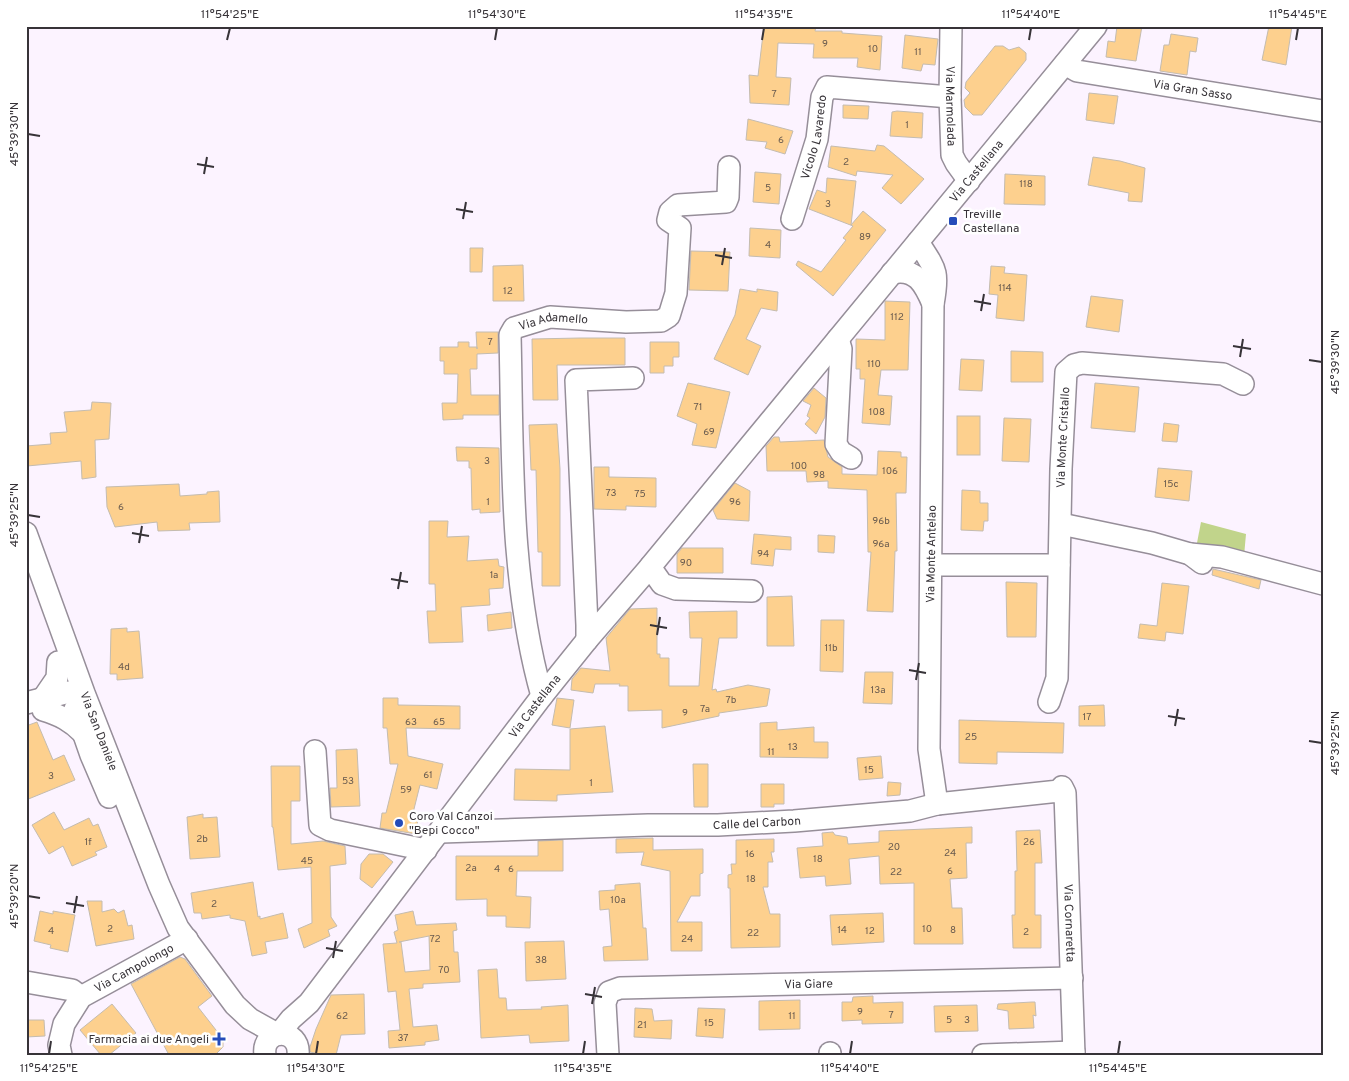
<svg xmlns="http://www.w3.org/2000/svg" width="1349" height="1081" viewBox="0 0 1349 1081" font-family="Overpass,sans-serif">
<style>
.green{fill:#c1d48b}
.building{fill:#fdd08e;stroke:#c4bcb0;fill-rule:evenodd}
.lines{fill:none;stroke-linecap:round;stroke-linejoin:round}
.minor-casing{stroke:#968e99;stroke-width:24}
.minor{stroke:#fff;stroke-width:21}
.ticks{fill:none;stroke:#373338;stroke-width:2}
.poi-dot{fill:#254cba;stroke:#fff;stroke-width:2}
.labels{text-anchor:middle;stroke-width:5;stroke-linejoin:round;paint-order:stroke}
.number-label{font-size:10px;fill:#685a4e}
.street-label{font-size:12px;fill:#373338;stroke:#fff}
.poi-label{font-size:12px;fill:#373338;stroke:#fff;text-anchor:start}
.neatline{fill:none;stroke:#373338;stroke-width:2}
.ticks-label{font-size:12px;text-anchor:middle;fill:#373338}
</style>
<rect width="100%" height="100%" fill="#fcf3ff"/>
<polygon class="green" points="1201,522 1246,534 1244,556 1197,543"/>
<g class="building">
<polygon points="764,26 816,26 815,31 842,31 842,33 882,36 880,70 857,67 858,58 813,58 814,44 778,43 776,77 791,78 789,105 750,103 749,75 758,76"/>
<polygon points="1117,26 1142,26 1136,61 1106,57 1108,41 1115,42"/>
<polygon points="1269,26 1292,26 1286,65 1262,60"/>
<polygon points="1171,34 1198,38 1196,52 1190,51 1187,75 1160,71 1164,45 1169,45"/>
<polygon points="905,35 938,39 935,65 923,64 921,71 902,68"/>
<polygon points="995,46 1003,46 1009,50 1019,47 1026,53 1026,60 982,115 973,115 965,107 964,100 970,93 965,88 966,82"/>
<polygon points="1089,93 1118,96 1114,124 1086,120"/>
<polygon points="843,105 869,106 868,119 843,118"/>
<polygon points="897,111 923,113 922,138 890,136 892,112"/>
<polygon points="748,119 793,131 785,154 765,148 767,142 746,140"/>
<polygon points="877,145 884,146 924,179 901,204 882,188 893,175 857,171 856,176 828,167 831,146 875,151"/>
<polygon points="1093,157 1120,161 1145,168 1142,202 1128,201 1129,193 1088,185"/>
<polygon points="755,172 781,174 779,204 753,202"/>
<polygon points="1005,174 1045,176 1045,205 1004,204"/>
<polygon points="827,178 856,181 851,225 863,211 886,230 833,296 796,265 798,261 821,272 846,240 843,238 853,226 809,209 817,190 826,193"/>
<polygon points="750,228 781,230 780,258 749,256"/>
<polygon points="470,248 483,248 482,272 470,272"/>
<polygon points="691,251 730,252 728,291 689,290"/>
<polygon points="523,265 524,301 493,301 493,266"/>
<polygon points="991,266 1005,267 1004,273 1027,275 1024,321 996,318 998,295 989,294"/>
<polygon points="740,289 757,292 757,289 778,292 777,311 761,308 746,339 761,346 748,375 714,359 735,315"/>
<polygon points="1091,296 1123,300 1119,332 1086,327"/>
<polygon points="885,301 910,302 908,370 881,370 878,395 892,396 890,425 862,423 865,379 860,379 860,369 856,369 856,339 885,340"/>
<polygon points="476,332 498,332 498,353 477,354 477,369 470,369 471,395 499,395 499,415 463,415 463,419 443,420 442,403 457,403 458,374 444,374 444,361 440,361 440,347 458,347 458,342 469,342 469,347 477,347 477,349"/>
<polygon points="580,338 625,338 625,365 557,365 558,400 533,400 532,339"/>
<polygon points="650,342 679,342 679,357 673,357 673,366 664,366 664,373 650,373"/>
<polygon points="1011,351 1043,352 1043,382 1011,382"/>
<polygon points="961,359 984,360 982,391 959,390"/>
<polygon points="688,383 730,392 716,448 692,445 697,424 677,416"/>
<polygon points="1095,383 1139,387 1135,432 1091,428"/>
<polygon points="814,388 826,398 825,417 816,434 805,424 810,418 807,416 811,405 803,401"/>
<polygon points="92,402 111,403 109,439 95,440 96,477 82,479 81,461 27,466 26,446 51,444 50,433 67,432 64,412 91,410"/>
<rect x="957" y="416" width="23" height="39"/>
<polygon points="1004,418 1031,419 1029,462 1002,461"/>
<polygon points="1164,423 1179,425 1177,442 1162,441"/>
<polygon points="557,424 560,469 560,586 542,586 542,552 538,552 536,470 531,470 529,425"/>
<polygon points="774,437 779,437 780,442 824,440 828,457 842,467 842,474 877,475 878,451 901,452 901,457 907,457 906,493 896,493 897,551 895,551 893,612 867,611 871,552 868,552 867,490 828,488 828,481 807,482 806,471 767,471 766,446"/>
<polygon points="456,447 499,448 500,512 480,513 480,509 472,510 471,468 469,468 469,461 457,461"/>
<polygon points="594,467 609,467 609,477 656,478 656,507 626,506 626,510 594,509"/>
<polygon points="1158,468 1192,471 1189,501 1155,497"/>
<polygon points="735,483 750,491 749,521 717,519 713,510"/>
<polygon points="179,484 180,496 207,494 207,492 219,491 220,522 189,523 190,530 158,531 157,522 115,527 107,507 106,487"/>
<polygon points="962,490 980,491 980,503 988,503 988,521 984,521 983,531 961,530"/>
<polygon points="429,521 448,521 447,537 469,536 467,561 498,559 499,566 504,567 503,588 489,589 490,605 461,607 463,642 429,643 427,611 436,611 435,584 429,584"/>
<polygon points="754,534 791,537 791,550 775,549 773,566 751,564"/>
<polygon points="818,535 835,536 834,553 818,552"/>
<polygon points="682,548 723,548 723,573 677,573 677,554"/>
<polygon points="1213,569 1261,580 1259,589 1212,575"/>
<polygon points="1006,582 1037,583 1036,637 1007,637"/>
<polygon points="1162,583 1189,586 1183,634 1166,632 1165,641 1138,638 1140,624 1157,626"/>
<polygon points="792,596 794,646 767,646 767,597"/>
<polygon points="657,608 657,654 660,654 660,658 669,658 669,686 699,686 702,638 690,638 689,612 737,611 737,638 719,638 712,690 716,689 717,692 748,685 770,689 767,706 719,713 719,716 662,728 662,710 628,711 628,686 619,686 620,684 595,684 593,693 571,690 572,679 581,668 610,671 606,638 630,609"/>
<polygon points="511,612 512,628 488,631 487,615"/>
<polygon points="821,620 844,620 843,672 820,671"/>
<polygon points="127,628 127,632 139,631 143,678 117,680 117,674 110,674 111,629"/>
<polygon points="865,672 893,672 892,704 863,703"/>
<polygon points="383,698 398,698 398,705 460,706 460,729 406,728 408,756 443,764 437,789 420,785 412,817 418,818 416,834 380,828 382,813 386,813 398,764 390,764 387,728 383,728"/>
<polygon points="557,698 574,700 570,728 552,725"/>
<polygon points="1104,705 1105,726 1079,726 1079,706"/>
<polygon points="959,720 1064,723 1063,753 997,752 997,764 959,763"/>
<polygon points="37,722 53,760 64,755 75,780 26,800 26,726"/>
<polygon points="777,722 777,730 814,727 814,742 828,742 828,758 760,757 760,723"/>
<polygon points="605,726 613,792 557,795 557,801 514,800 515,769 570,770 570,729"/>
<polygon points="357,749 360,806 331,807 330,788 337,788 336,750"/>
<polygon points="881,756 883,778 859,780 857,758"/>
<polygon points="693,764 708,764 708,807 694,807"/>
<polygon points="271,766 300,766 300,801 291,801 291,844 323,841 345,846 346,864 330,866 331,917 337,926 328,930 330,936 304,948 298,929 312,923 311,867 278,870 273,827 272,827"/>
<polygon points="888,782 901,783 900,795 887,796"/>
<polygon points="761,784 784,784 784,804 774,804 774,807 761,807"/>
<polygon points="54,812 64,830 89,818 93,826 98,824 107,847 95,852 97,855 72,866 63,846 49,854 32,825"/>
<polygon points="203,814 203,818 217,817 220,857 190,859 187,817"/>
<polygon points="972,827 972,843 966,843 967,878 950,879 952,908 962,908 963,944 914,944 914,883 880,884 879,856 849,859 851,884 826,886 825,876 800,878 797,848 823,846 822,833 833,832 835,835 847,837 848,844 879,842 879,831"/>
<polygon points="1040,830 1042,863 1035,863 1035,915 1041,915 1041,948 1013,948 1012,915 1015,915 1015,871 1017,871 1016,831"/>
<polygon points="653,838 653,850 703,849 703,873 700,874 700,896 691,896 677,922 702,922 702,951 671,951 670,871 641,865 644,852 616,853 616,839"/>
<polygon points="774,839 774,852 771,852 773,862 768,862 768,887 763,887 770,914 780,914 780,947 731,948 730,888 728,888 728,875 732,874 731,864 736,864 736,840"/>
<polygon points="563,840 563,871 517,871 516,896 531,897 530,928 506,927 506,916 487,916 487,899 456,900 456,856 538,856 538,841"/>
<polygon points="369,854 383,854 393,862 372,888 360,879 361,864"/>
<polygon points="253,882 258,917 260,916 260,919 283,913 288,938 265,942 267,953 252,956 245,921 230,918 230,915 202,919 201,913 194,913 191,893"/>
<polygon points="640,883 643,928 646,928 648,960 604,961 603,947 612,946 609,909 600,910 599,891 615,890 615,885"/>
<polygon points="87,901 102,901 102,912 114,909 118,913 124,910 128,926 132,925 134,939 96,946"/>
<polygon points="40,911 53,914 53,911 75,915 68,952 50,948 51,945 34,941"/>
<path d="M413 911 416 925 456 923 457 930 453 931 454 952H458L460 982 423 984V988L409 989 413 1027 437 1025 439 1040 425 1042V1045L389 1048 388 1031 400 1030 396 991 388 992 383 944 397 943 394 932 398 930 395 915ZM429 936 430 970 405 972 401 942H399Z"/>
<polygon points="883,913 884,942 832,945 830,915"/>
<polygon points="564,941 566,979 526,981 525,942"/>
<polygon points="180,957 185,959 212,996 198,1007 223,1039 223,1047 215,1055 169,1055 131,984"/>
<polygon points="497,969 499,998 506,998 507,1010 542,1009 541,1007 568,1005 569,1041 530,1043 529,1035 481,1038 478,970"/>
<polygon points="364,994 365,1034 341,1035 336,1055 324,1055 310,1052 310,1047 316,1029 331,995"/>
<polygon points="873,996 873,1003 903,1002 903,1023 862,1024 862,1020 842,1021 842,1002 852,1002 853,997"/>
<polygon points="800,1000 800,1029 759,1030 759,1001"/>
<polygon points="1032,1002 1035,1002 1036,1016 1033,1015 1034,1028 1009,1029 1008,1011 997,1009 998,1004"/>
<polygon points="112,1004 136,1033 109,1055 101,1055 80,1030"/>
<polygon points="977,1005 978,1031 935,1032 934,1006"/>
<polygon points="635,1008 652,1009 654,1021 672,1020 671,1039 634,1037"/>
<polygon points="698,1008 725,1009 723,1038 696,1036"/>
<polygon points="26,1020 44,1020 45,1036 26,1037"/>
</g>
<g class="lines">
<defs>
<g id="minor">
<path id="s1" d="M951 26 950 97 952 155 956 163 969 181"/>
<path id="s2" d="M1065 64 1077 71 1323 111"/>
<path id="s3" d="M792 219 817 139 822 97 827 87 950 97"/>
<path d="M918 242C936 270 939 271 933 304L929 749 937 804"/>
<path d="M892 273C916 267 925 285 933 304"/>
<polyline points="838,339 841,349 836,444 841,452 851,458"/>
<polyline points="1061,524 1152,543 1190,554 1202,563"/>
<path id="s4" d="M26 533 84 693 159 885 178 928 235 1005 250 1019 277 1034"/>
<polyline points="1190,554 1222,557 1323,584"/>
<polyline points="931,565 1059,565"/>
<polyline points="650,567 662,584 676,589 752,591"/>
<polyline points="587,640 587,625 576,380 633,378"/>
<path id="s5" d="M542 696C509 579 513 455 510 335L514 328 550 317 626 322 661 321 669 316 676 293 680 228 668 220 670 212 678 205 726 202 728 197 729 167"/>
<polyline points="44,697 57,678 58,662"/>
<path id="s6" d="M1049 702 1057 678 1061 469 1066 372 1074 365 1082 363 1223 374 1243 384"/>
<polyline points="26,703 69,692 78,699 84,715"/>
<polyline points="75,709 91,755 109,797"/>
<path d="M43 710C60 715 71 721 83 733"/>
<polyline points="315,751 320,825 330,830 426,850"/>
<path id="s7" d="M441 832 648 825H718L794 821 910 811 937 804 1059 791 1062 787 1065 793 1074 1055"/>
<polyline points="26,982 72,990 81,997"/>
<path id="s8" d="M279 1034 291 1019 309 1003 542 696 587 640 650 567 1096 26"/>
<polyline points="830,1053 830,1055"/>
<path id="s9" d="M61 1055 59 1045 64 1024 81 997 187 939"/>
<path d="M265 1055C261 1028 301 1027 298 1055"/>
<path id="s10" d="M608 1055 605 1003 609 992 620 988 1072 978"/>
<polyline points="983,1055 1074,1052"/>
</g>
</defs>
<use href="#minor" class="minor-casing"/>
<use href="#minor" class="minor"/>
</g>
<path class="ticks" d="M227 40 230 28M495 40 497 28M762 40 764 28M1029 40 1031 28M1296 40 1298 28M28 134 40 136M197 164 214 167M204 174 207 157M456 209 473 212M463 219 466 202M715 255 732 258M722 265 725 248M974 301 991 304M981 311 984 294M1233 346 1251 349M1240 357 1243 339M1309 360 1322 362M28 515 40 517M132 533 149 536M139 543 142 526M391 579 408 582M398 589 401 572M650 625 667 628M657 635 660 617M909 670 926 673M916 680 919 663M1168 716 1185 719M1175 726 1178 709M1309 741 1322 743M28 896 40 898M66 903 84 906M74 913 77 896M326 948 343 951M333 958 336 941M585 994 602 997M592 1004 595 987M49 1054 51 1041M316 1054 318 1041M583 1054 585 1041M850 1054 852 1041M1118 1054 1120 1041"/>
<g class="poi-dot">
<rect x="948" y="216" width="10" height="10" rx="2.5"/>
<circle cx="399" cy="823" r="5"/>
<path d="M216.5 1031.5h5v5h5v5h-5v5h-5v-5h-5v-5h5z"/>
</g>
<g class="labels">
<g class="number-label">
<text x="825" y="47">9</text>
<text x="873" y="52">10</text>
<text x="918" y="55">11</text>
<text x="774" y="97">7</text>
<text x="907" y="128">1</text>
<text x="781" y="143">6</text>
<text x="846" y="165">2</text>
<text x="1026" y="187">118</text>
<text x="768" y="191">5</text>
<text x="828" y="207">3</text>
<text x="865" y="240">89</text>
<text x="768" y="248">4</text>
<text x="1005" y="291">114</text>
<text x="508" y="294">12</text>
<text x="897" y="320">112</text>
<text x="490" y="345">7</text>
<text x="874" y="367">110</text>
<text x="698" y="410">71</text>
<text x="877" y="415">108</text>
<text x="709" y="435">69</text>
<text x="487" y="464">3</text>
<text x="799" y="469">100</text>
<text x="890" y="474">106</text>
<text x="819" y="478">98</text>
<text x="1171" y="487">15c</text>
<text x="611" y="496">73</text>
<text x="640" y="497">75</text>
<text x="488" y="505">1</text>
<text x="735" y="505">96</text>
<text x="121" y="510">6</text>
<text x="881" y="524">96b</text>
<text x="881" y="547">96a</text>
<text x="763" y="557">94</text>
<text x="686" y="566">90</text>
<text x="494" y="578">1a</text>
<text x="831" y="651">11b</text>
<text x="124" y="670">4d</text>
<text x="878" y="693">13a</text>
<text x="731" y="703">7b</text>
<text x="705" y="712">7a</text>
<text x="685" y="716">9</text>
<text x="1087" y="720">17</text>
<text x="411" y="725">63</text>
<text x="439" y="725">65</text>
<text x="971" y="740">25</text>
<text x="793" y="750">13</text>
<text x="771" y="755">11</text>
<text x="869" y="773">15</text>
<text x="428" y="778">61</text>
<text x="51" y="779">3</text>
<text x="348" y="784">53</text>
<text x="591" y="786">1</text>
<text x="406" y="793">59</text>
<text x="202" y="842">2b</text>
<text x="88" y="845">1f</text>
<text x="1029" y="845">26</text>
<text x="894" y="850">20</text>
<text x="950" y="856">24</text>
<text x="750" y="857">16</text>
<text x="818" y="862">18</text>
<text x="307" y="864">45</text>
<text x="471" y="871">2a</text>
<text x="497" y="872">4</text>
<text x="511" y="872">6</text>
<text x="950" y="874">6</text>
<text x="896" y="875">22</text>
<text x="751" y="882">18</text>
<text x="618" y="903">10a</text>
<text x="214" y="907">2</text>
<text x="110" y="932">2</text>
<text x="927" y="932">10</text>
<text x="842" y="933">14</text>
<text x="953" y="933">8</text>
<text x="51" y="934">4</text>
<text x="870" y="934">12</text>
<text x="1026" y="935">2</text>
<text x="753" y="936">22</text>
<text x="435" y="942">72</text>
<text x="687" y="942">24</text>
<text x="541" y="963">38</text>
<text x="444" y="973">70</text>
<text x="860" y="1015">9</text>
<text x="891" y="1018">7</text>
<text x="342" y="1019">62</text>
<text x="792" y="1019">11</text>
<text x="949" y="1023">5</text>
<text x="967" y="1023">3</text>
<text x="709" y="1026">15</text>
<text x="642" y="1028">21</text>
<text x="403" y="1041">37</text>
</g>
<g class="street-label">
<text dy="4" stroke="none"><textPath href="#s2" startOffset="131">Via Gran Sasso</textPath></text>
<text dy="4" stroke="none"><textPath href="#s1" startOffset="80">Via Marmolada</textPath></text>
<text dy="4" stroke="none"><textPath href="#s3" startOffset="85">Vicolo Lavaredo</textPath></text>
<text dy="4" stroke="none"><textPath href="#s8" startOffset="1110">Via Castellana</textPath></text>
<text dy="4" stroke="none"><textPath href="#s5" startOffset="412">Via Adamello</textPath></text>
<text dy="4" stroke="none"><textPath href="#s6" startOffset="266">Via Monte Cristallo</textPath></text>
<text transform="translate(931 554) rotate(-89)" y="4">Via Monte Antelao</text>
<text dy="4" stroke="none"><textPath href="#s8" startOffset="416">Via Castellana</textPath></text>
<text dy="4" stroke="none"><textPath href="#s4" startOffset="211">Via San Daniele</textPath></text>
<text dy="4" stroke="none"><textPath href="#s7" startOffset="316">Calle del Carbon</textPath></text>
<text dy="4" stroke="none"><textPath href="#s7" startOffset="762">Via Cornaretta</textPath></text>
<text dy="4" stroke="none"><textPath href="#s9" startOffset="124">Via Campolongo</textPath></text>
<text dy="4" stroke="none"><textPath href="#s10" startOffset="264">Via Giare</textPath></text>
</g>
<g class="poi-label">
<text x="963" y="218">Treville<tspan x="963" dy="14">Castellana</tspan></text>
<text x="409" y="820">Coro Val Canzoi<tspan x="409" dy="14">"Bepi Cocco"</tspan></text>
<text x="209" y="1043" text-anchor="end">Farmacia ai due Angeli</text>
</g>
</g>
<rect width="1349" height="1081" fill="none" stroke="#ffffff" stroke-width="55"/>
<rect x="28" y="28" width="1294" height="1026" class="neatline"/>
<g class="ticks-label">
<text x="230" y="18">11°54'25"E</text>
<text x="497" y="18">11°54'30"E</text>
<text x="764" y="18">11°54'35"E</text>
<text x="1031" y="18">11°54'40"E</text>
<text x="1298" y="18">11°54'45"E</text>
<text transform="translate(14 134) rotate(-90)" y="4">45°39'30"N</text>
<text transform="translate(1335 362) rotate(-90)" y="4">45°39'30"N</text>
<text transform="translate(14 515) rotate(-90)" y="4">45°39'25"N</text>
<text transform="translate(1335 743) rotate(-90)" y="4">45°39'25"N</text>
<text transform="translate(14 896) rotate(-90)" y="4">45°39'20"N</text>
<text x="49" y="1072">11°54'25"E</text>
<text x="316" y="1072">11°54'30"E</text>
<text x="583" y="1072">11°54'35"E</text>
<text x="850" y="1072">11°54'40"E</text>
<text x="1118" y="1072">11°54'45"E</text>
</g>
</svg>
